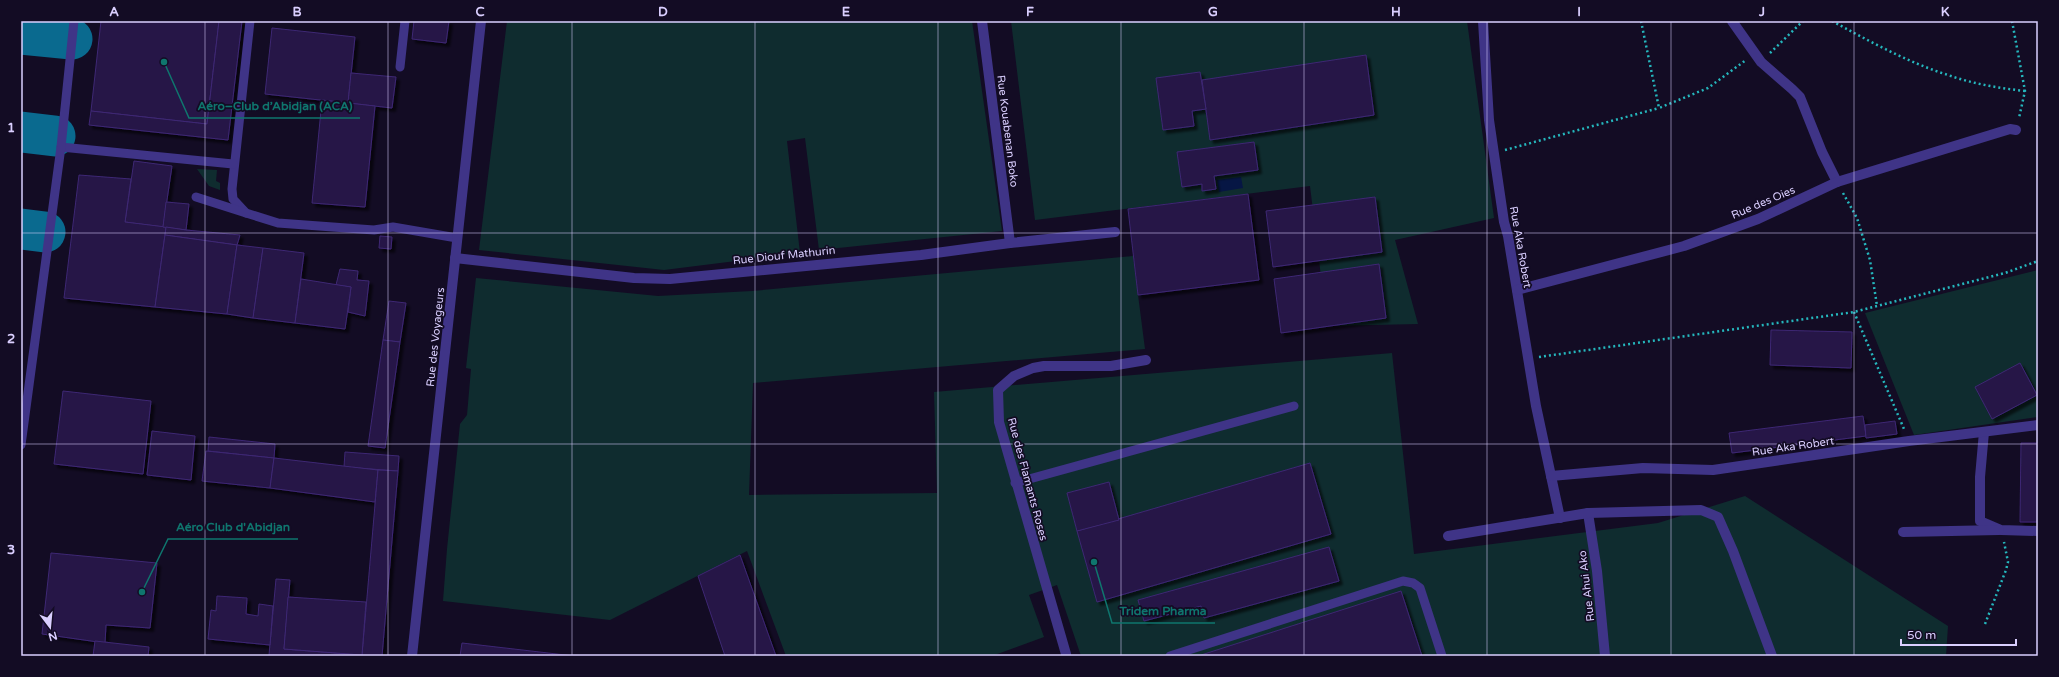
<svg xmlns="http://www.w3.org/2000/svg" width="2059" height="677" viewBox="0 0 2059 677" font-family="'Varela Round',sans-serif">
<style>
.green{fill:#0f2c2f}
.water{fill:#061644}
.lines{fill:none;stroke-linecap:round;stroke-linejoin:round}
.taxiway{stroke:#0a6a8f;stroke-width:41}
.building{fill:#251746;stroke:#3e2774;filter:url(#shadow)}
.path{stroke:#25b7bd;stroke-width:2.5;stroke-dasharray:2 3;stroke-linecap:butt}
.service{stroke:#3f3487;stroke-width:9}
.minor{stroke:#3f3487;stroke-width:10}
.tertiary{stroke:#3f3487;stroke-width:10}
.grid{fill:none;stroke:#dacfff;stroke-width:1;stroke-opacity:0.55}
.labels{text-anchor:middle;stroke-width:3.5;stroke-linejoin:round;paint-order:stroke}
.street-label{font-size:11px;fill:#dacfff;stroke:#130c24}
.leader{fill:none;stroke:#0f766e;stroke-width:1.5}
.callout-dot{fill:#0f766e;stroke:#130c24;stroke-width:1.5}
.callout-label{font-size:12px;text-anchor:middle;font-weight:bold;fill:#0f766e;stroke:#130c24;stroke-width:3.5;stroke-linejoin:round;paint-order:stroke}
.neatline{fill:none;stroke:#dacfff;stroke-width:1.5}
.grid-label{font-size:13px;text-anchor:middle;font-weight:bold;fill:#dacfff}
</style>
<defs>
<filter id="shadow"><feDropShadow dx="3.5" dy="3.5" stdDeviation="1" flood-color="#0009"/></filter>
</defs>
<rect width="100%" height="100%" fill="#130c24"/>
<g class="green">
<polygon points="507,21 972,21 1002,231 819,250 805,138 787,141 800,253 664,270 479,250"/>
<polygon points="1011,21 1467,21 1494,218 1395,240 1418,324 1327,326 1310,186 1035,220"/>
<polygon points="197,169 217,170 216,181 220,183 220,190 209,186"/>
<polygon points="1133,256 1145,349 753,383 749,495 937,493 934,392 1392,353 1414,554 1658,523 1745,496 1948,626 1946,656 1081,656 1057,585 1029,595 1044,637 992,656 786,656 747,551 610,620 443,601 447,549 460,424 467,415 471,369 466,368 476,278 658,296 752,291"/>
<polygon points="2038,270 2038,417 1914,435 1865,313"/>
</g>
<polygon class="water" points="1241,177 1243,188 1219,192 1217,180"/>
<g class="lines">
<g class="taxiway">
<polyline points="21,34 72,39"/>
<polyline points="21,132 55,136"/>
<polyline points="21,229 45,232"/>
</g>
</g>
<g class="building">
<polygon points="101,21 219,21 207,124 91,111"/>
<polygon points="219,21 242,21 228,140 89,125 91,111 207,124"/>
<polygon points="414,21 449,21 446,43 412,39"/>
<polygon points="272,28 355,37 348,103 265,94"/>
<polygon points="1366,55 1374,115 1210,140 1202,80"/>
<polygon points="1200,72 1206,109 1192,111 1194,126 1163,130 1156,78"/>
<polygon points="351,73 396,77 392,108 348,103"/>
<polygon points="322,100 375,106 365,207 312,203"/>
<polygon points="1254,142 1258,170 1214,176 1216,189 1202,191 1202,184 1182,187 1177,152"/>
<polygon points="134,161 172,166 163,227 125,222"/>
<polygon points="79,175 131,179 125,222 166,227 155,307 64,298"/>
<polygon points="1248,194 1259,280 1138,295 1128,209"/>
<polygon points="1375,197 1382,252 1273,267 1266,211"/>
<polygon points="166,202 189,204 186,230 163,227"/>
<polygon points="166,227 186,230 240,235 237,245 165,235"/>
<polygon points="165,235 237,245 227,314 155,307"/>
<polygon points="380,236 392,237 391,249 379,248"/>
<polygon points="237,245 263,248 253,318 227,314"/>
<polygon points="263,248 304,253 295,323 253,318"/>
<polygon points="1379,264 1386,318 1281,333 1274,279"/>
<polygon points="340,269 358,271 357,280 369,281 365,316 348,312 351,287 336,285"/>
<polygon points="301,279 351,287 345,329 295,323"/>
<polygon points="389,301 406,303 400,342 383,340"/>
<polygon points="1771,330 1852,332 1851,368 1770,365"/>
<polygon points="383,340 400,342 385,448 368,446"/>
<polygon points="2020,363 2037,395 1992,419 1975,387"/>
<polygon points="63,391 151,401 143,474 54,464"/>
<polygon points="1863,416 1866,436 1732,453 1729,433"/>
<polygon points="1895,421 1897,434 1866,438 1865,425"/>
<polygon points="152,431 195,436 191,480 147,475"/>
<polygon points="209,437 275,444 274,458 208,451"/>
<polygon points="2021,443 2038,443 2038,522 2020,522"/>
<polygon points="206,451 274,458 270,488 202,481"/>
<polygon points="345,452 399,456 398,471 344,467"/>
<polygon points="274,458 378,470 375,502 270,488"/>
<polygon points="1310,463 1331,534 1097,602 1077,531"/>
<polygon points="378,470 398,471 382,656 269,655 276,579 290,580 284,649 362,655"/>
<polygon points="1109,482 1119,520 1077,531 1067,493"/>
<polygon points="1329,547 1339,581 1204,618 1201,606 1144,621 1138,600"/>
<polygon points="51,553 157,563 150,628 106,625 105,643 42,634"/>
<polygon points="740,555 776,656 725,656 698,576"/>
<polygon points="1401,591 1422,656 1198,656"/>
<polygon points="217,596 247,598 246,614 258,616 259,604 273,606 270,645 208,639 211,610 216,611"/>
<polygon points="288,597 366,602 362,655 284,649"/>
<polygon points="95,641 149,647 148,656 93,656"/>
<polygon points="462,643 574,656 460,656"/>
</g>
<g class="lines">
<g class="path">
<polyline points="1641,21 1659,108 1708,88 1746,60"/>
<path d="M1832 21C1869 41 1907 62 1948 75 1973 84 1999 88 2025 91"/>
<polyline points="2012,21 2025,91 2019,118"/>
<polyline points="1770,53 1803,21"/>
<polyline points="1505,150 1659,108"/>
<polyline points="1843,193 1857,218 1870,260 1877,306"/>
<polyline points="1854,312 1904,429"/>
<polyline points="1539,357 1854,312 2005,273 2038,261"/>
<polyline points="1985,624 2006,570 2008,562 2004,542"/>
</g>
<g class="service">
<polyline points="250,21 232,189 233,199 246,213 278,223 374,230 393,227 457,238"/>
<polyline points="400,67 405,21"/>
<polyline points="61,147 233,164"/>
<polyline points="196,197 246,213"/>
<polyline points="21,445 61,147 74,21"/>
<polyline points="1015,483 1294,406"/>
<polyline points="1170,656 1403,581 1413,583 1420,588 1442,656"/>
</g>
<g class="minor">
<polyline points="982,21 1010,243"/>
<polyline points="1483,21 1489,120 1504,222 1508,236 1536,406 1560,518"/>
<polyline points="1732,21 1761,62 1792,89 1800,97 1822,152 1837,182"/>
<polyline points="455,258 634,278 670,279 921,255 1010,243 1115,232"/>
<polyline points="1517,290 1684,246 1758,219 1837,182 2010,129 2016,130"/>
<polyline points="1984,432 1980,477 1980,521 2001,530 2038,531"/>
<polyline points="1551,476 1643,468 1713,470 1909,441 2038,425"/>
<polyline points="1588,513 1597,571 1605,656"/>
<polyline points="1903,532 1999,530"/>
<polyline points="1448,536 1588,513 1701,510 1718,517 1733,551 1772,656"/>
<polyline points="1066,654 999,422 998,390 1014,376 1033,368 1044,366 1111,366 1146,360"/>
</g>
<polyline class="tertiary" points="412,656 481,21"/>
</g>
<path class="grid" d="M205 21V656M388 21V656M572 21V656M755 21V656M938 21V656M1121 21V656M1304 21V656M1487 21V656M1671 21V656M1854 21V656M21 233H2038M21 444H2038"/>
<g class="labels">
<g class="street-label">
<text transform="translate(1008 131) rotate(83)" y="4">Rue Kouabenan Boko</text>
<text transform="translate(1763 202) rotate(-23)" y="4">Rue des Oies</text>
<text transform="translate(1521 247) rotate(80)" y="4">Rue Aka Robert</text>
<text transform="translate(784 255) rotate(-6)" y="4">Rue Diouf Mathurin</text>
<text transform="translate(435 337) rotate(-84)" y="4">Rue des Voyageurs</text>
<text transform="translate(1793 446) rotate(-8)" y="4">Rue Aka Robert</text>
<text transform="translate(1028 479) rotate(75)" y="4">Rue des Flamants Roses</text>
<text transform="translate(1586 586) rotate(-97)" y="4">Rue Ahui Ako</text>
</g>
</g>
<path class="leader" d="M164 62L189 118H360M142 592L168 539H298M1094 562L1112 623H1215"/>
<g class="callout-dot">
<circle cx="164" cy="62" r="4"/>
<circle cx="142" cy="592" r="4"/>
<circle cx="1094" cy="562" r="4"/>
</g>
<g class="callout-label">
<text x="275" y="110">Aéro–Club d’Abidjan (ACA)</text>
<text x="233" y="531">Aéro Club d'Abidjan</text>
<text x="1163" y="615">Tridem Pharma</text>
</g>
<rect width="2059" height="677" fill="none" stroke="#130c24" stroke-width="44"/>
<g transform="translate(50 627) rotate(164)" stroke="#130c24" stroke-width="3" paint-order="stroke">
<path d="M0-3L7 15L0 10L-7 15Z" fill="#dacfff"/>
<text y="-6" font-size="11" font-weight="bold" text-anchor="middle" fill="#dacfff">N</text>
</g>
<path d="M1901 639v6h115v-6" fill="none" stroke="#dacfff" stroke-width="2"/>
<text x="1907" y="639" font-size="12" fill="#dacfff" stroke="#130c24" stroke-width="3" paint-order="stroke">50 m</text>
<rect x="22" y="22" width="2015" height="633" class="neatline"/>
<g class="grid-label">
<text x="114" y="16">A</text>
<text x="297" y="16">B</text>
<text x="480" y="16">C</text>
<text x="663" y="16">D</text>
<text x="846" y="16">E</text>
<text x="1030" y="16">F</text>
<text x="1213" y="16">G</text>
<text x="1396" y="16">H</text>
<text x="1579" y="16">I</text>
<text x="1762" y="16">J</text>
<text x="1945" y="16">K</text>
<text x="11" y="132">1</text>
<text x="11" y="343">2</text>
<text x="11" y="554">3</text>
</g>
</svg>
